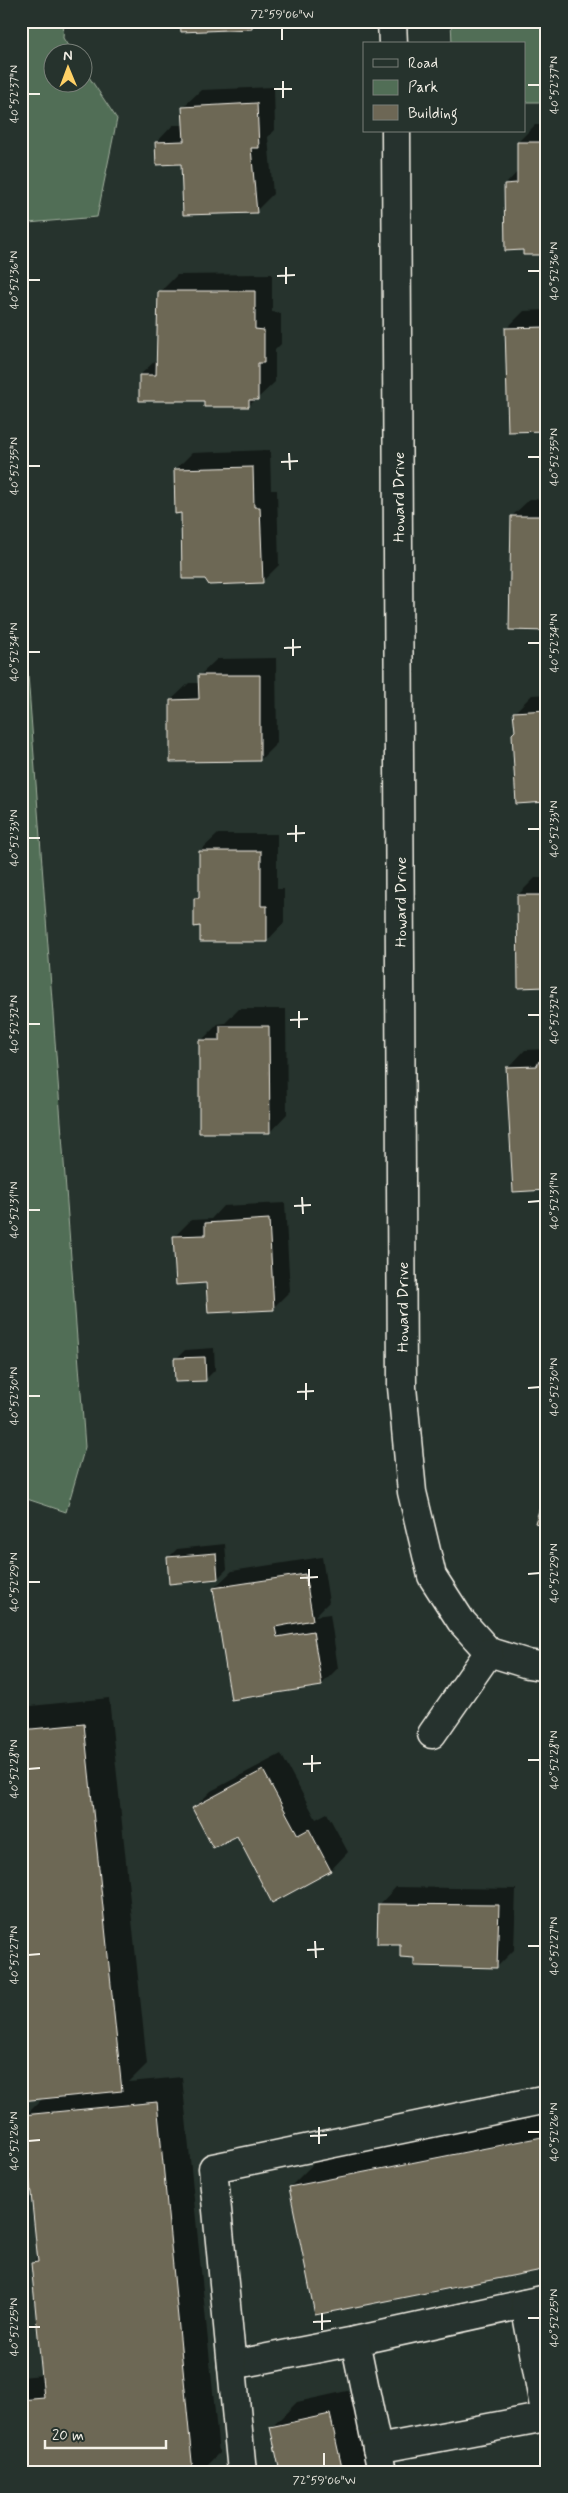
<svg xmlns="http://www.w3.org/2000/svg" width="568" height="2493" viewBox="0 0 568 2493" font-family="Mynerve,sans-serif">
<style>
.green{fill:#516e56;stroke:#a2b09f}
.shadow{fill:#0007}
.building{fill:#6d6755;stroke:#f4f1e8}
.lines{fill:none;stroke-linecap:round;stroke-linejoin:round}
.minor-casing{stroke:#f4f1e8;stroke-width:31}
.minor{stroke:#26332d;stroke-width:28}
.ticks{fill:none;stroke:#f4f1e8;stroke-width:2}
.labels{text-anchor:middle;stroke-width:4.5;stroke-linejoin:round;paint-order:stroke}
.street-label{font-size:16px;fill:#f4f1e8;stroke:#26332d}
.neatline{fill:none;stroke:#f4f1e8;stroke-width:2}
.ticks-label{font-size:12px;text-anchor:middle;fill:#f4f1e8}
</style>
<rect width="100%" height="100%" fill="#26332d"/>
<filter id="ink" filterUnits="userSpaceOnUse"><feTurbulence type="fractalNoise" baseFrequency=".02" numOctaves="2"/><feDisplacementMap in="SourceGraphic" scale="10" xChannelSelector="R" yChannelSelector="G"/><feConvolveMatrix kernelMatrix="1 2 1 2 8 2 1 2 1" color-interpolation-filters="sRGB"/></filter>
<g filter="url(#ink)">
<g class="green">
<polygon points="21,21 64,21 63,38 72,52 52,52 52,82 82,82 83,68 117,119 97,217 28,223 21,250"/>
<polygon points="451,21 547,21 547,102 524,102 524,44 452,44"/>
<polygon points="21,580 85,1447 66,1512 21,1497"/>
</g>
<g class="shadow">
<polygon points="182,21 258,21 252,27"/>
<polygon points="274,87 275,130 268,137 273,194 256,211 156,143 173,125 184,125 183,107 201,90"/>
<polygon points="535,125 547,125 547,254 506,184 518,171 518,142"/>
<polygon points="272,274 272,312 281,313 281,344 275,350 275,382 257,399 248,406 205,399 140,375 158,358 160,292 177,275"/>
<polygon points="547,310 547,430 507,328 524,311"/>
<polygon points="270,450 271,490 277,490 279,565 262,582 205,577 182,512 175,470 192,453"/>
<polygon points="530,499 547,499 547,630 512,516"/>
<polygon points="276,658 277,743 260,760 171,700 189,683 200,683 199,676 217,659"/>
<polygon points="547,694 547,801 516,731 515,712 532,695"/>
<polygon points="218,834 277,834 277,889 284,889 284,923 267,941 201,925 195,899 200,894 200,851"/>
<polygon points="535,878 547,878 547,986 518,895"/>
<polygon points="239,1009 286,1009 287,1114 270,1132 201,1041 218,1024 225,1023"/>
<polygon points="547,1049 547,1189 508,1068 525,1050"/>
<polygon points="285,1203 290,1291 273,1308 207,1282 174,1237 191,1220 211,1219 223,1206"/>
<polygon points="214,1348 215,1370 206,1379 176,1359 185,1350"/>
<polygon points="225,1544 227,1569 218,1578 168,1558 177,1549"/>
<polygon points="322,1557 329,1602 315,1616 330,1614 338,1668 321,1685 214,1588 232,1571"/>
<polygon points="109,1698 147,2064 129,2082 182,2077 219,2453 200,2472 21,2472 21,2377 43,2375 32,2264 38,2257 25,2116 43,2098 21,2100 21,1707"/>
<polygon points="281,1754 316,1819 327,1813 348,1852 331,1870 273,1901 237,1834 194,1808 211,1791"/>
<polygon points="396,1887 516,1889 514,1950 497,1967 402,1943 379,1905"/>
<polygon points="547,2115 547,2268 290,2187 316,2161"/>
<polygon points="356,2389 374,2472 281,2472 271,2428 297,2402"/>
</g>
<g class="building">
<polygon points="180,21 252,21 252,29 181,32"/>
<polygon points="257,103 259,148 251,148 257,213 183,215 181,164 156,165 155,142 184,141 182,107"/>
<polygon points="517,142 547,142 547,255 523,255 523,250 505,251 504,184 517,183"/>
<polygon points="158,291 255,291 255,329 264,330 264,363 258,363 258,400 249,400 249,407 204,407 204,401 139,401 139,375 156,375"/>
<polygon points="547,327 547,431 508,432 505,328"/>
<polygon points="253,467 254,507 260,507 263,583 209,585 205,579 182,579 181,513 175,514 174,469"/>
<polygon points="511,516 547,516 547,631 509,630"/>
<polygon points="198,675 260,675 260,761 170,762 170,700 199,699"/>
<polygon points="547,710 547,802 516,804 512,734 515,731 513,712"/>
<polygon points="199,851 261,851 261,906 267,906 267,942 200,942 200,926 194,927 194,898 199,898"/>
<polygon points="517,895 547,895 547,987 518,988"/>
<polygon points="220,1026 269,1026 270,1133 199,1133 199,1040 220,1040"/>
<polygon points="539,1061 547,1061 547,1190 513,1192 506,1067 537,1066"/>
<polygon points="269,1219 274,1310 208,1313 206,1283 176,1285 173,1236 205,1235 205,1223"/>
<polygon points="205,1357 206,1381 175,1382 174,1358"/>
<polygon points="547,1485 547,1527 535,1523"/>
<polygon points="216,1553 218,1579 169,1584 167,1557"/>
<polygon points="305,1574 313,1620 275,1627 277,1637 313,1631 322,1686 231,1700 213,1588"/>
<polygon points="84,1724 122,2091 21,2101 21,1730"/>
<polygon points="263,1770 298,1835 309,1829 331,1871 272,1903 237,1836 213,1848 192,1808"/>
<polygon points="378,1904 499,1905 497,1968 414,1966 414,1958 400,1957 400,1944 377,1944"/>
<polygon points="157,2102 193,2472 21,2472 21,2400 44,2398 31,2263 38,2262 23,2115"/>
<polygon points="547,2136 547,2269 315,2315 289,2187"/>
<polygon points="330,2414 343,2472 280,2472 270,2427"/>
</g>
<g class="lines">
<defs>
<g id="minor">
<polyline points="392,21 393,44"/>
<polyline points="396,131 402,1387 412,1492 432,1576 461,1621 489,1652 528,1664 547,1667"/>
<polyline points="432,1734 489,1652"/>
<polyline points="355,2341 547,2299"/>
<polyline points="232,2365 355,2341 382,2472"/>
<polyline points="377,2449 546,2417 525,2304"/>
<polyline points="242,2472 213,2168 547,2099"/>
</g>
</defs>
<use href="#minor" class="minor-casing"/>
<use href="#minor" class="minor"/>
</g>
</g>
<path class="ticks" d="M282 28V40M283 81V98M528 85H540M274 89H292M28 94H40M286 267V284M528 271H540M277 276 295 275M28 280H40M289 453 290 470M528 457H540M281 462 298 461M28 466H40M293 639V656M528 643H540M284 648 301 647M28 652H40M296 825V842M528 829H540M287 834 305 833M28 838H40M299 1011V1028M528 1015H540M290 1020 308 1019M28 1024H40M302 1197 303 1214M528 1202 540 1201M294 1206 311 1205M28 1210H40M306 1383V1400M528 1388 540 1387M297 1392 314 1391M28 1396H40M309 1569V1586M528 1574 540 1573M300 1578 318 1577M28 1582H40M312 1755V1772M528 1760H540M303 1764 321 1763M28 1769 40 1768M315 1941 316 1958M528 1946H540M307 1950 324 1949M28 1955 40 1954M319 2127V2144M528 2132H540M310 2136 327 2135M28 2141 40 2140M322 2313V2330M528 2318H540M313 2322 331 2321M28 2327H40M324 2453V2466"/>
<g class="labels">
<g class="street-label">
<text transform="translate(398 497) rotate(-90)" y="6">Howard Drive</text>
<text transform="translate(400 902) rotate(-90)" y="6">Howard Drive</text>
<text transform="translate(402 1307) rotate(-90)" y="6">Howard Drive</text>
</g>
</g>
<rect width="568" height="2493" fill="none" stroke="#26332d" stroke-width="55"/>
<rect x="363" y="42" width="162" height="90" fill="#26332d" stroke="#787f78"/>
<rect x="373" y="59" width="25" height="8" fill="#26332d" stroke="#787f78"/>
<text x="408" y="68" font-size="15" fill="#f4f1e8">Road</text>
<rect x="373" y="80" width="25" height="15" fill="#516e56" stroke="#787f78"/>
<text x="408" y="92" font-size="15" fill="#f4f1e8">Park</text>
<rect x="373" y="105" width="25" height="15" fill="#6d6755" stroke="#787f78"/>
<text x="408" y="118" font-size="15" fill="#f4f1e8">Building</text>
<g transform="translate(68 68) rotate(359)"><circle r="24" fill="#26332d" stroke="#787f78"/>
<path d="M0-4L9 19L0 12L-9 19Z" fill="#ffd166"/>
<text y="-8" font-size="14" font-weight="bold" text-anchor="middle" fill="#f4f1e8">N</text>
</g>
<path d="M45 2440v8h121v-8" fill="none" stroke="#f4f1e8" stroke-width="2.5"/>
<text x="52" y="2440" font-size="15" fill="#f4f1e8" stroke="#26332d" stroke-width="4" paint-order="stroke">20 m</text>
<rect x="28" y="28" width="512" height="2438" class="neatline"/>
<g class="ticks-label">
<text x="282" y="18">72°59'06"W</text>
<text transform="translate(554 85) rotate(-90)" y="4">40°52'37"N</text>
<text transform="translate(14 94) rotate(-90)" y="4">40°52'37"N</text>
<text transform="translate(554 271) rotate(-90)" y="4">40°52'36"N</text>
<text transform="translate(14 280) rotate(-90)" y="4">40°52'36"N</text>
<text transform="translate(554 457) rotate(-90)" y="4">40°52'35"N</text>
<text transform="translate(14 466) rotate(-90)" y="4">40°52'35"N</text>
<text transform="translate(554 643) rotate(-90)" y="4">40°52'34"N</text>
<text transform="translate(14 652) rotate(-90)" y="4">40°52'34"N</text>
<text transform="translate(554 829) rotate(-90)" y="4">40°52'33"N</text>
<text transform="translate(14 838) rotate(-90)" y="4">40°52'33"N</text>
<text transform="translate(554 1015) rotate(-90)" y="4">40°52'32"N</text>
<text transform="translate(14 1024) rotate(-90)" y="4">40°52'32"N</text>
<text transform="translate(554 1201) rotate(-90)" y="4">40°52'31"N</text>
<text transform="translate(14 1210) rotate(-90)" y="4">40°52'31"N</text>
<text transform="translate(554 1387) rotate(-90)" y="4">40°52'30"N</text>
<text transform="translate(14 1396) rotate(-90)" y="4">40°52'30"N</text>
<text transform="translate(554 1573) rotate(-90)" y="4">40°52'29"N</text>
<text transform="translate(14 1582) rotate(-90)" y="4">40°52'29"N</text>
<text transform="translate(554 1760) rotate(-90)" y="4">40°52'28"N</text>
<text transform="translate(14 1769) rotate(-90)" y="4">40°52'28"N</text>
<text transform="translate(554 1946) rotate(-90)" y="4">40°52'27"N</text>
<text transform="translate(14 1955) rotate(-90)" y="4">40°52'27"N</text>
<text transform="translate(554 2132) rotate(-90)" y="4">40°52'26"N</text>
<text transform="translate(14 2141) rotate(-90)" y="4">40°52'26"N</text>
<text transform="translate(554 2318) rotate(-90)" y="4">40°52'25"N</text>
<text transform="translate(14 2327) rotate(-90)" y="4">40°52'25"N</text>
<text x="324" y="2484">72°59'06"W</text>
</g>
</svg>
